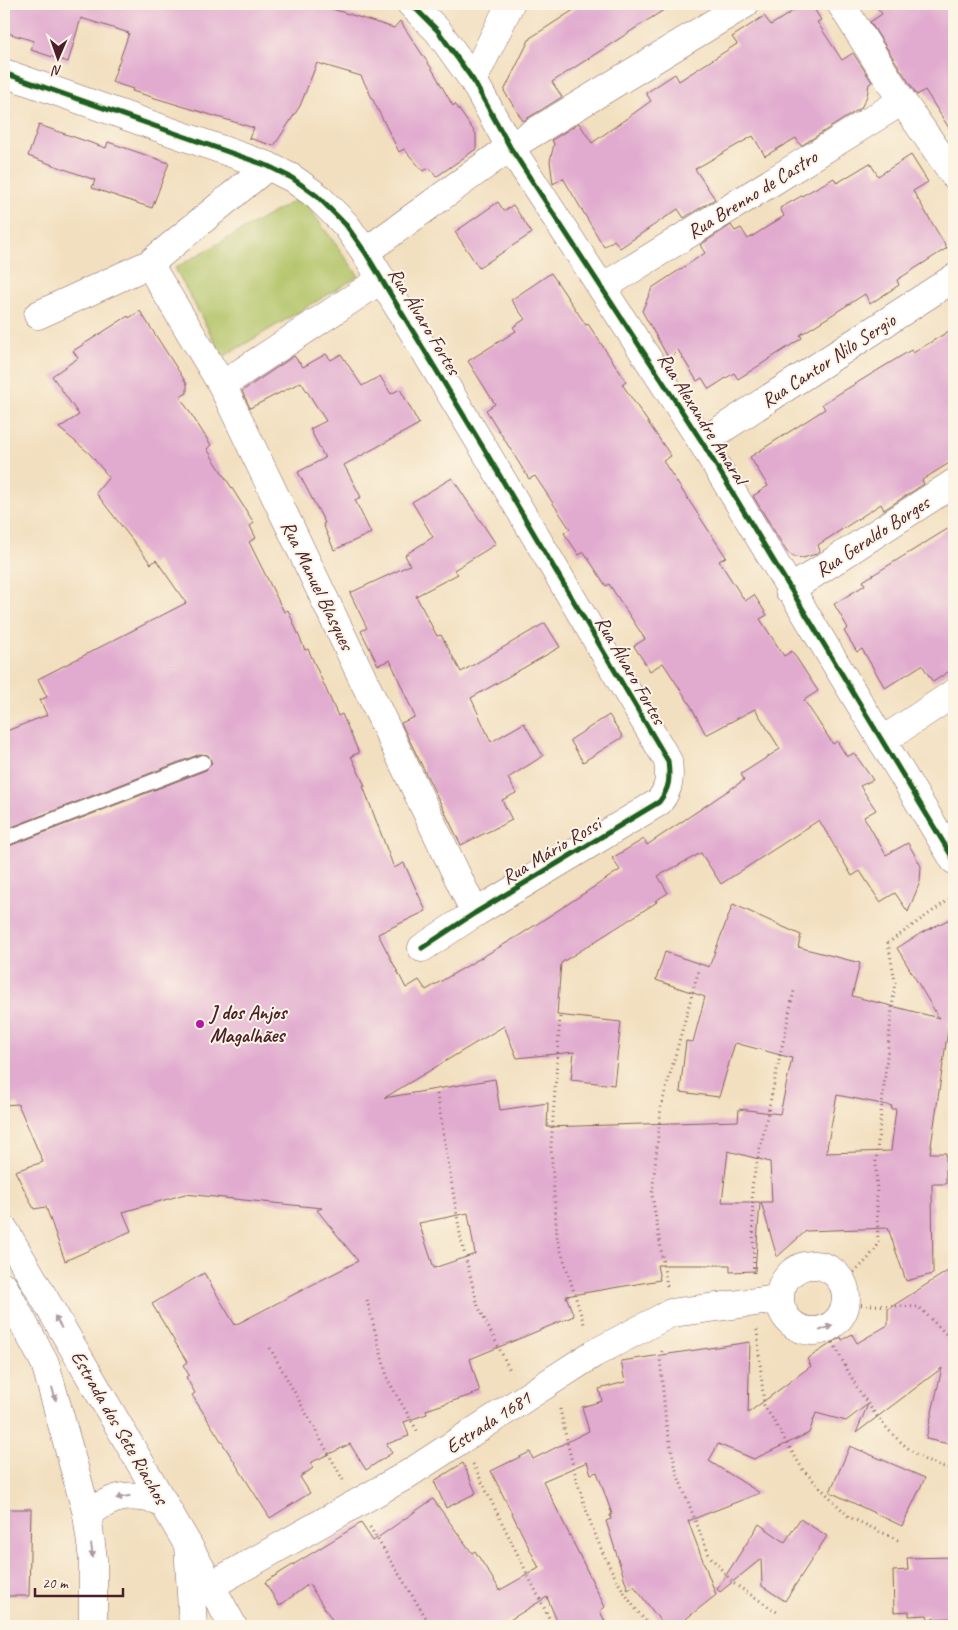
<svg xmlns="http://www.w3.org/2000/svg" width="958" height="1630" viewBox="0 0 958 1630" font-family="Caveat,sans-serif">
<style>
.green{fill:#b0c265;stroke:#7d7048}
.building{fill:#e1abcf;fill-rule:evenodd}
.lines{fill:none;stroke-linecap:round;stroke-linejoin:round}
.lane-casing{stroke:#85625f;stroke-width:16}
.street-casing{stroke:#85625f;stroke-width:29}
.secondary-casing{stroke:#85625f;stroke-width:29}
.primary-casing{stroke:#85625f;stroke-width:29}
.path{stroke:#85625f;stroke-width:3;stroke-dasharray:1 4;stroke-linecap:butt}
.lane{stroke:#fff;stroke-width:14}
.street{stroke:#fff;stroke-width:28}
.secondary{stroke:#fff;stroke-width:28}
.primary{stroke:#fff;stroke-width:28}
.cycleway-casing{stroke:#fcf5e5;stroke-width:8}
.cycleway{stroke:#1b5e20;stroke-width:5}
.oneway{fill:#ae9aa0}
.poi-dot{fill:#b5179e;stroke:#fcf5e5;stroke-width:2}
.labels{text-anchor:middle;stroke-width:4;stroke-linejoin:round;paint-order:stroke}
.street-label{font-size:20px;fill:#4a1f2b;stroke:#fcf5e5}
.poi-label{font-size:20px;font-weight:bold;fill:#4a1f2b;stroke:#fcf5e5;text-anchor:start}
</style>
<rect width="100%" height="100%" fill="#fcf5e5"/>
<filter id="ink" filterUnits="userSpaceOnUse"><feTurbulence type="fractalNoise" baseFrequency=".02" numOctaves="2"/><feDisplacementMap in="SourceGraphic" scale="10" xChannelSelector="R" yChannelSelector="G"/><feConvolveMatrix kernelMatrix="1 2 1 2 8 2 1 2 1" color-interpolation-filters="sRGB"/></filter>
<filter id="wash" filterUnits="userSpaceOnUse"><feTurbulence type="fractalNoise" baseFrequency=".0096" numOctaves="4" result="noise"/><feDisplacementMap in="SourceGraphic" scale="20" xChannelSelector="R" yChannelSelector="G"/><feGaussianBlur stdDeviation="1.12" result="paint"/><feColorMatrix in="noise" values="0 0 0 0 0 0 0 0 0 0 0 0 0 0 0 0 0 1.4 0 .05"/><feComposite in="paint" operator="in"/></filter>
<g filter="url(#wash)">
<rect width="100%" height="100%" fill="#f2dfbf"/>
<polygon class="green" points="301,197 359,276 223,357 175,268"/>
<g id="blocks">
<g class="building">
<polygon points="4,4 316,4 394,28 400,21 432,69 453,106 455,104 476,134 476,149 436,177 430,168 423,171 404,149 399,152 361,76 317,63 300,106 274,146 249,138 254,128 132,91 133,89 112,82 129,33 81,18 68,62 31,50 34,41 4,32"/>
<polygon points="583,4 673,4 552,82 562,97 523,121 504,91 530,38"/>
<polygon points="804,4 811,4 821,20 817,22 842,60 853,53 872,82 869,84 867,96 861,108 801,146 796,138 765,156 753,136 695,169 715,199 684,218 678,209 620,248 614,240 604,247 563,178 553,184 550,161 554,144 552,140 579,123 592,143 651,101 646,93 675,74 679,81 737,44 732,37 764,16 771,25"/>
<polygon points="875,4 954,4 954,136 925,90 917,95 870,22 882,14"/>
<polygon points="39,125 106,148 108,142 169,163 152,208 92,188 95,180 28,156"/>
<polygon points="911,155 928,182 913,191 947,248 897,280 899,285 870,304 865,294 800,335 802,338 738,379 734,373 709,389 702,378 697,381 678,350 669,359 642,311 652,288 705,253 700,245 731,225 735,231 741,228 748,239 784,216 780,208 834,178 837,183 870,163 878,176"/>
<polygon points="498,202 504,211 513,205 532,233 479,268 455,232"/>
<path d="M551 273 586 325 588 324 626 381 622 384 671 456 663 461 726 557 719 561 745 601 754 595 767 615 760 619 784 656 792 651 818 691 804 700 833 744 837 741 847 757 854 753 873 780 860 786 876 810 864 817 886 855 908 843 921 866 920 882 908 912 895 893 880 902 860 871 852 876 819 820 721 884 701 853 658 876 668 893 655 901 657 902 561 963 557 1015 621 1022 614 1085 571 1080 574 1052 517 1058 504 1026 384 1098 495 1079 500 1110 548 1103 547 1127 738 1121 739 1109 780 1114 792 1058 735 1043 719 1097 680 1092 686 1041 693 1042 705 997 656 980 665 952 709 967 733 904 801 935 798 947 860 963 852 996 939 1018 897 948 921 933 954 917V988L930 1153H946V1184H932L933 1274 906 1281 888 1228 806 1231 777 1257 761 1202H772L770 1162 728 1151 722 1202H760L755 1271 730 1272V1265H657L660 1280 566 1296 574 1316 470 1359 480 1392 426 1410 427 1414 404 1422 409 1436 387 1444 392 1453 366 1470 350 1444 310 1463 313 1468 300 1477 310 1493 270 1518 192 1395 195 1393 186 1377 189 1375 183 1365 187 1362 152 1304 204 1273 235 1325 358 1261 317 1210 322 1208 185 1194 123 1212 131 1231 65 1261 46 1207 34 1209 15 1171 43 1162 18 1104 4 1105V848L206 770 212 763 208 755 200 754 4 830V732L47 715 40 700 47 697 38 679 186 603 156 560 151 564 96 493 109 477 89 453 59 428 79 415 52 376 78 358 73 351 128 316 129 318 140 311 187 384V393L180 397 211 445 207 449 254 523 250 526 256 538 249 542 284 612 288 610 305 650 308 649 338 716 342 714 359 753 351 756 365 786H363L394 868 404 863 426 911 378 934 406 988 419 980 426 990 520 935 620 870 612 858 644 839 647 845 744 780 741 774 780 749 755 709 706 735 691 706 663 663 650 671 634 646 645 639 609 584 606 586 584 552 579 555 564 533 570 529 535 476 529 479 486 410 495 404 468 361 516 331 513 327 525 319 511 300ZM837 1095 892 1106 891 1109H896L891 1151 826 1153ZM468 1213 475 1254 434 1268 419 1223Z"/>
<polygon points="954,328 954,460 922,480 924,484 884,510 881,504 818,545 820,551 816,554 803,558 794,557 787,552 753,496 768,486 750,457 825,409 822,404 911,350 913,353"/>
<polygon points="326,354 331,360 341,354 362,386 380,376 391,394 400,389 419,424 344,465 361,497 355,500 371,533 334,550 323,524 325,523 298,472 325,458 310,429 326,421 301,382 250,408 242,391 294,356 303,367"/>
<polygon points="452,478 496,544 454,570 458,574 416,596 437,636 441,635 461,672 545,623 560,647 471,698 491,742 524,723 543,756 508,778 516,793 502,800 512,820 461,845 401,723 415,717 390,660 378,665 361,631 367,628 350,593 410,565 405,555 433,537 412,502"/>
<polygon points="954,525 954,668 933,682 922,665 885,688 862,649 857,652 844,631 848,628 834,604 865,585 863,581"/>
<polygon points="609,715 623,737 583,762 570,740"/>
<polygon points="954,1267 954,1354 952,1357 954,1357 954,1440 950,1439 949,1444 926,1439 942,1368 856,1433 868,1404 846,1421 816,1413 809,1433 754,1459 718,1444 709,1461 760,1493 688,1521 716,1595 677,1626 664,1626 634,1586 628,1590 606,1521 611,1519 610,1515 612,1514 597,1472 591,1474 587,1462 543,1481 605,1607 600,1611 607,1626 559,1626 547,1597 500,1626 336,1626 309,1584 279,1606 265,1582 361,1523 373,1541 433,1499 472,1553 475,1551 500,1590 539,1568 491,1471 530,1452 533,1459 589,1431 582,1407 602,1401 599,1389 625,1382 621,1361 750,1342 748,1413 811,1366 807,1359 841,1337 842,1340 852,1334 857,1343 888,1325 888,1309"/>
<polygon points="850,1446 925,1478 902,1526 830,1492"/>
<polygon points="463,1463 476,1493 446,1508 434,1481"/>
<polygon points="4,1509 31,1509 29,1596 4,1596"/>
<polygon points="800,1519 827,1536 785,1601 762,1586 761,1559 720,1592 717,1589 759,1524 785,1542"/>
<polygon points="954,1557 954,1618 928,1619 927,1615 909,1616 909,1611 894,1612 893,1571 908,1570 907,1558"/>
</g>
</g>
</g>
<g filter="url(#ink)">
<use href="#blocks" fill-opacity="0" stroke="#85625f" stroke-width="1"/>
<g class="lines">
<defs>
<polyline id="lane" points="4,839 203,762"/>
<g id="street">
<polyline points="411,4 438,31 473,80 510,147 702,442 954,860"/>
<polyline points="841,4 902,101 954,175"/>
<path d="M4 73 268 166 292 178 317 196 346 225 365 252 484 449 668 761C670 778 670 788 659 802L475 913 422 948"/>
<polyline points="473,80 510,4"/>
<polyline points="365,252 510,147 745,4"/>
<polyline points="149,264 222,385 475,913"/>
<polyline points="603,287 902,101"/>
<polyline points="38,315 149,264 268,166"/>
<polyline points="222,385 382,279"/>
<polyline points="702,442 954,278"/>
<polyline points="789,590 954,483"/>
<polyline points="882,741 954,693"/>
<circle cx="813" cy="1298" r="33"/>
<polyline points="210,1586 405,1476 593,1354 671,1313 779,1299"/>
</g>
<polyline id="secondary" points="188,1545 233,1626"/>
<g id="primary">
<polyline points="4,1229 188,1545 193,1626"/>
<polyline points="4,1287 45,1363 87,1514 93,1559 93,1626"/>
<path d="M87 1514C117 1494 128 1493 163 1501"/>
</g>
</defs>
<use href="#lane" class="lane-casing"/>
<use href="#street" class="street-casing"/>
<use href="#secondary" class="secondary-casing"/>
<use href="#primary" class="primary-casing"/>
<g class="path">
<polyline points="560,1017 551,1147 557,1238 585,1327"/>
<polyline points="437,1094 461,1240 478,1306 511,1372"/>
<polyline points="754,1273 752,1186 794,991"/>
<polyline points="843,1283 867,1260 878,1245 876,1161 895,981 888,943 954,896"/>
<polyline points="667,1286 652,1195 661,1107 699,969"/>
<polyline points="367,1300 388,1380 419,1434"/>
<polyline points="846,1304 919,1307 954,1342"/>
<path d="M827 1329C850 1378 877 1431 925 1460 934 1465 945 1467 954 1471"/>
<polyline points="757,1330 764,1405 803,1470 849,1517 900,1541"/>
<polyline points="270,1348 343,1480"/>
<polyline points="662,1351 660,1358 666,1424 677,1474 709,1555 733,1583 777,1612"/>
<path d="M560 1409C575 1482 598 1570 650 1626"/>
<polyline points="473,1464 553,1626"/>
<polyline points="370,1527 431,1626"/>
<polyline points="908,1626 954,1624"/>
</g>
<use href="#lane" class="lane"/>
<use href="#street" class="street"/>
<use href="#secondary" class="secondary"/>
<use href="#primary" class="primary"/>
<defs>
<g id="cycleway">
<polyline points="411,4 438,31 473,80 510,147 702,442 954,860"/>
<path d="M4 73 268 166 292 178 317 196 346 225 365 252 484 449 668 761C670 778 670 788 659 802L475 913 422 948"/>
</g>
</defs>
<use href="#cycleway" class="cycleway-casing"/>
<use href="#cycleway" class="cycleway"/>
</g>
<defs><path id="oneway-solid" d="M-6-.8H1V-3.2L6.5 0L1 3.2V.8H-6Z" transform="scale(1.25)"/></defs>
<g class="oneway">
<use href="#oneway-solid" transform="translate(58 1322) rotate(-120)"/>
<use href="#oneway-solid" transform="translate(826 1328) rotate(-23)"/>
<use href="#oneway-solid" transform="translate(54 1394) rotate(74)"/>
<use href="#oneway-solid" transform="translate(123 1497) rotate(170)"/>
<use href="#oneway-solid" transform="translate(92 1551) rotate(83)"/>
</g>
</g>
<circle class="poi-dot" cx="200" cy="1024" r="5"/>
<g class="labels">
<g class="street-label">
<text transform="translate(752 194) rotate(-32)" y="7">Rua Brenno de Castro</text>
<text transform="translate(425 321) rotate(59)" y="7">Rua Álvaro Fortes</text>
<text transform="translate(828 360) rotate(-33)" y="7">Rua Cantor Nilo Sergio</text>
<text transform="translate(703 418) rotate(58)" y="7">Rua Alexandre Amaral</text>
<text transform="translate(872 536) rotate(-33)" y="7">Rua Geraldo Borges</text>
<text transform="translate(318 585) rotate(64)" y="7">Rua Manuel Blasques</text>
<text transform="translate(631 670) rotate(60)" y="7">Rua Álvaro Fortes</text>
<text transform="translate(551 850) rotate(-31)" y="7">Rua Mário Rossi</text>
<text transform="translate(488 1422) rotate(-33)" y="7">Estrada 1681</text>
<text transform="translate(120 1427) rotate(60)" y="7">Estrada dos Sete Riachos</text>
</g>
<g class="poi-label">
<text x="210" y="1019">J dos Anjos<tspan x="210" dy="23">Magalhães</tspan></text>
</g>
</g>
<rect width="958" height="1630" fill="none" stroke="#fcf5e5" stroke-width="20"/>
<g transform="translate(58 58) rotate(182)" stroke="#fcf5e5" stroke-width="4" paint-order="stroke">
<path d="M0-4L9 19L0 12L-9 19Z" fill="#4a1f2b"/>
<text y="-8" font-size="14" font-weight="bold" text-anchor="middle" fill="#4a1f2b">N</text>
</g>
<path d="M35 1588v8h88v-8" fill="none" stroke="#4a1f2b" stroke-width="2.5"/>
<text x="42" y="1588" font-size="15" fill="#4a1f2b" stroke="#fcf5e5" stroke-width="4" paint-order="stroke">20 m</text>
</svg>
